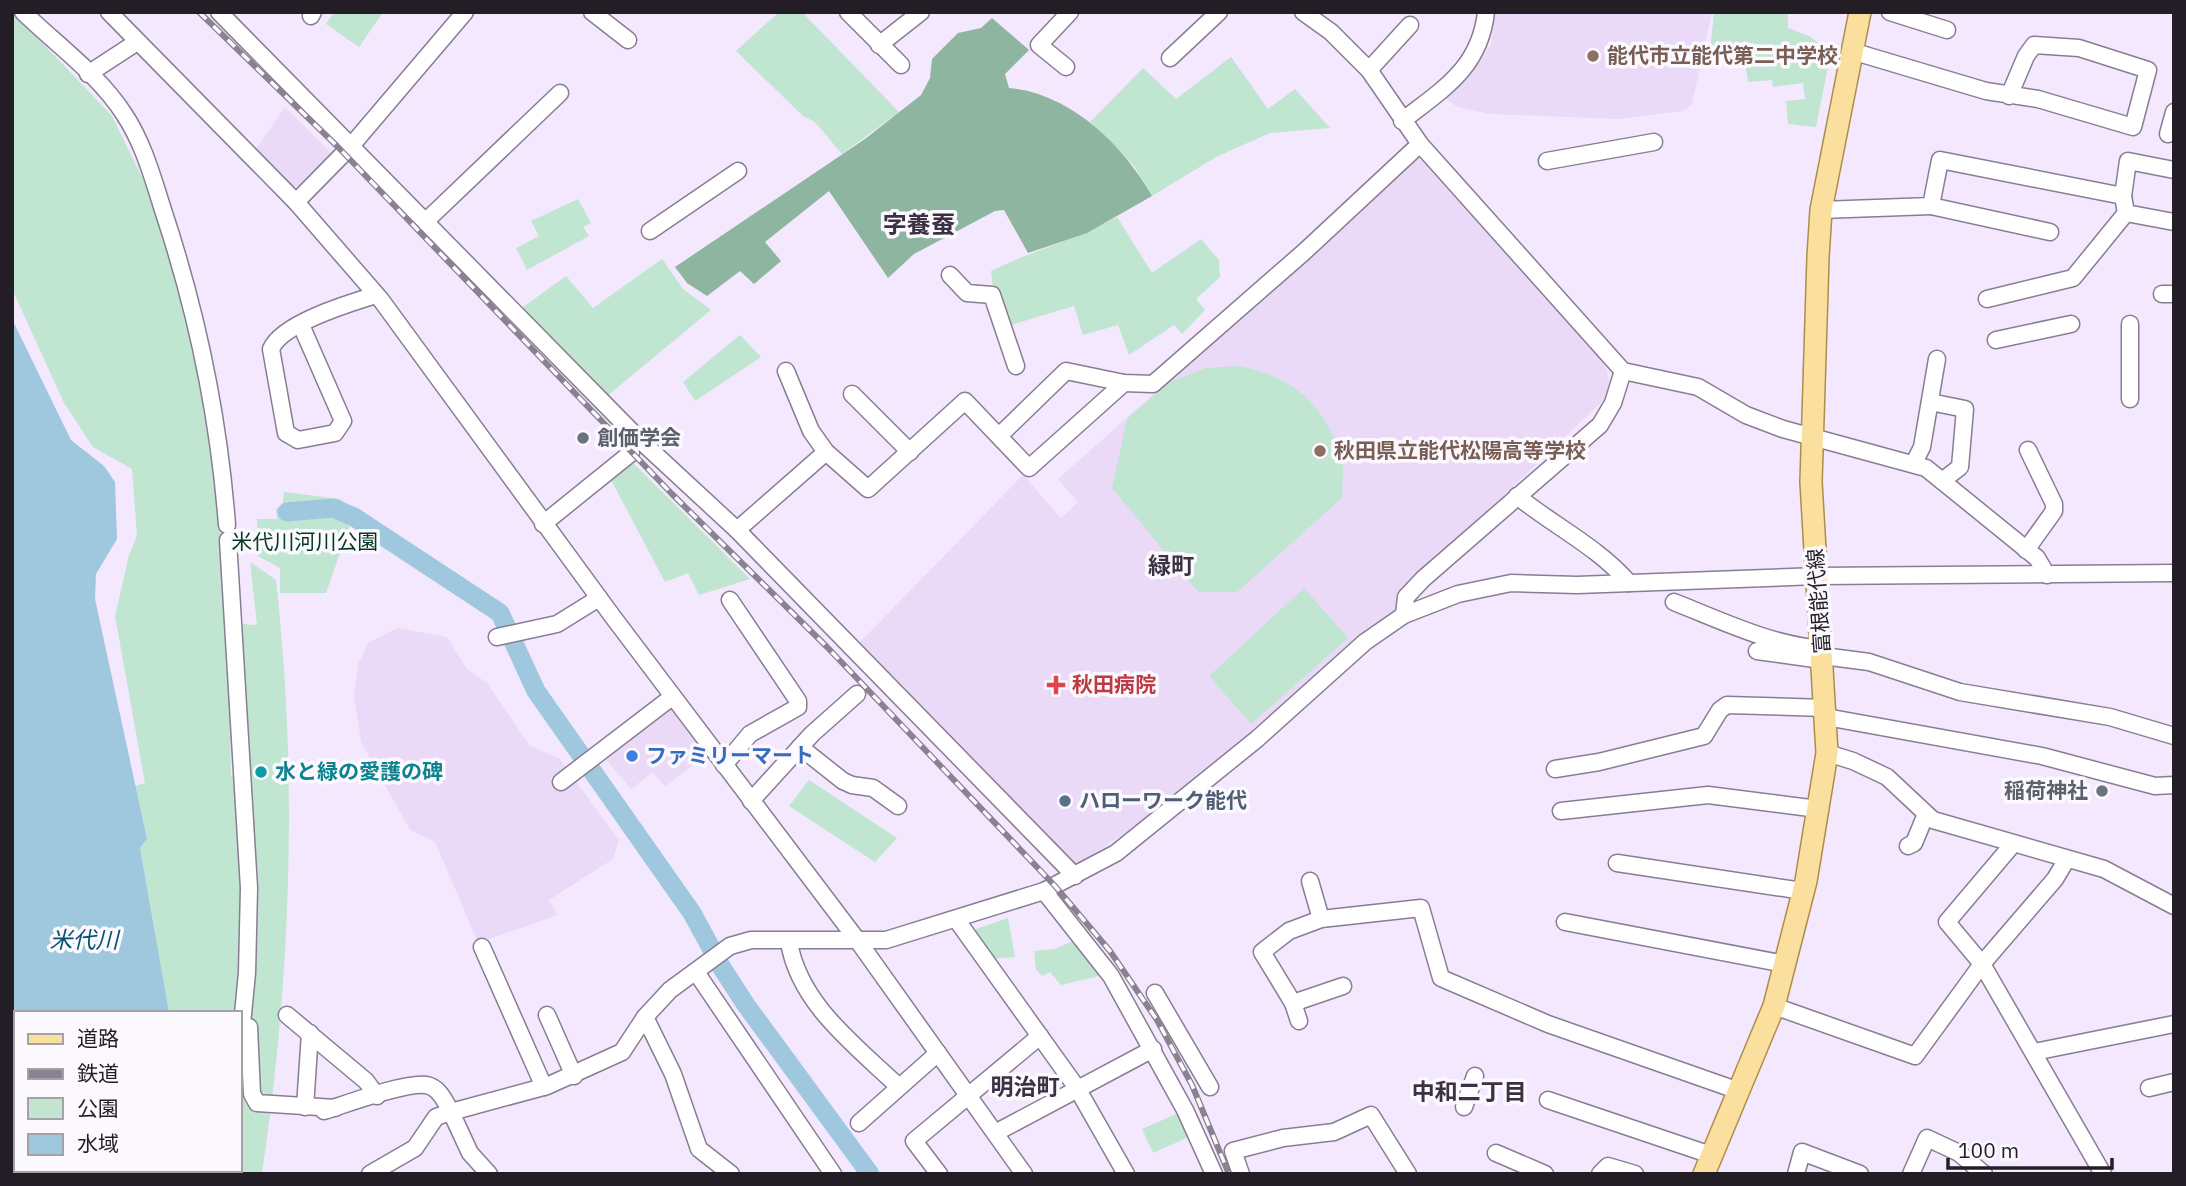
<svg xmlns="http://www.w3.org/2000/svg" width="2186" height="1186" viewBox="0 0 2186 1186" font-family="'IBM Plex Sans','Noto Sans JP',sans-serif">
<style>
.built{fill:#eadaf8}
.green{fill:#c0e5d1}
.forest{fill:#8db59f}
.water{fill:#9fc8df}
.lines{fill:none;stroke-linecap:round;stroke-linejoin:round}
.river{stroke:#9fc8df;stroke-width:19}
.minor-casing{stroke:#887d92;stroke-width:19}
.major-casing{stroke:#ae8d4a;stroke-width:24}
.minor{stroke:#fff;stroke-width:16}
.major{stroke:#fbdf9e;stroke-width:21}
.rail-casing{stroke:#8a8191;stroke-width:6}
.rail{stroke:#fcf9fe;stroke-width:3.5;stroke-dasharray:10;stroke-linecap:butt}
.education-dot{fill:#8d6e63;stroke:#fcf9fe;stroke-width:2.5}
.worship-dot{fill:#6b7280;stroke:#fcf9fe;stroke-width:2.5}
.health-dot{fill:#e0444e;stroke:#fcf9fe;stroke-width:2.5}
.shop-dot{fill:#3f7fe0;stroke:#fcf9fe;stroke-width:2.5}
.culture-dot{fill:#0f9aa8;stroke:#fcf9fe;stroke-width:2.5}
.service-dot{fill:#5c6f8a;stroke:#fcf9fe;stroke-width:2.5}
.labels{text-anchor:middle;stroke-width:7;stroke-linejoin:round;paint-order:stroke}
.education-label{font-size:21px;font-weight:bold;fill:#785e54;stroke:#fcf9fe;text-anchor:start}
.worship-label{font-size:21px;font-weight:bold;fill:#5b616d;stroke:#fcf9fe;text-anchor:start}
.park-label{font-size:21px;fill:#013923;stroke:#fcf9fe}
.street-label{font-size:21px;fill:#231e26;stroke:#fcf9fe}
.health-label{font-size:21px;font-weight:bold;fill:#be3a42;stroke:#fcf9fe;text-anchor:start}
.shop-label{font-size:21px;font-weight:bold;fill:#366cbe;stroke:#fcf9fe;text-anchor:start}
.culture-label{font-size:21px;font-weight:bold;fill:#0d838f;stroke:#fcf9fe;text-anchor:start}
.service-label{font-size:21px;font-weight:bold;fill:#4e5e75;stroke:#fcf9fe;text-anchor:start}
.neighbourhood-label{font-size:23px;font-weight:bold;fill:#3b3143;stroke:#fcf9fe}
.water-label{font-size:23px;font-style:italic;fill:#055472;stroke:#fcf9fe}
.quarter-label{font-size:24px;font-weight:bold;fill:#3b3143;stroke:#fcf9fe}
</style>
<rect width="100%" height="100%" fill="#f4e8ff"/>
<g class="built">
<polygon points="1495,12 1712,12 1692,104 1684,111 1618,119 1491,114 1457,107 1443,96 1460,85 1491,45"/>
<polygon points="285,107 333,155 306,187 291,186 256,149"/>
<polygon points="1419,158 1605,364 1612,392 1401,594 1395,610 1146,819 1076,866 860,642 1023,475 1061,518 1078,502 1058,479"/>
<polygon points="397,628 447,637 467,669 487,683 530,746 559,758 619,840 613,859 549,900 558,915 478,943 435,842 410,830 361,742 354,696 358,664 368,643"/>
<polygon points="670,703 706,755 665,787 653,772 631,789 604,757"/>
</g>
<g class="green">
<path d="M13 12 112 116 152 198 184 286 210 420 229 625 231 776 247 773 242 624 257 625 250 562 276 580C298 777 291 978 262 1174H168V1170H240V1013H169L140 848 147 838 135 786 145 783 115 616 129 555 137 536 132 469 93 447 64 403 12 289Z"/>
<polygon points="334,12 383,12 359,47 326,24"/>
<polygon points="779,12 802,12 899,112 842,154 815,122 803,116 736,51"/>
<polygon points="1714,12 1788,12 1788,28 1809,36 1831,52 1816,127 1788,124 1786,101 1805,99 1803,83 1773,87 1772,80 1748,82 1742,42 1717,50 1718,62 1709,61"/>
<polygon points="1231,57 1268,109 1295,89 1330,128 1270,133 1216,157 1152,196 1134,166 1090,122 1143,68 1176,99"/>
<polygon points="578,199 591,223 583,227 589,236 527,270 516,248 539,236 531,221"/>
<path d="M1117 217 1152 273 1201 239 1219 260 1220 277 1196 299 1205 310 1182 334 1174 325 1129 355 1118 325 1083 335 1074 306 1008 326 993 289 991 271C1032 251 1076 239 1117 217Z"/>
<polygon points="662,259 683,289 711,310 606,397 519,310 566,276 593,308"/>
<polygon points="740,335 761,357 695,401 683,382"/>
<path d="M1237 366C1290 375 1323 402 1341 455 1345 467 1342 485 1342 498L1237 592H1198L1112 488 1127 419 1167 383 1206 368Z"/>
<polygon points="628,458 750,579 699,595 688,573 665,582 609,476"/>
<polygon points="284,492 340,499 355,510 326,593 280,593 280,568 258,556 257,519 277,519 276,508 282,508"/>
<polygon points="1304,588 1348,638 1251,724 1209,676"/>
<polygon points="809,780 897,838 875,862 789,806"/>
<polygon points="1008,918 1015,957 991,959 974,935 976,929"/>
<polygon points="1075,940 1103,975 1061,985 1050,972 1042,976 1036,969 1034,951 1055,949"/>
<polygon points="1181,1112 1191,1136 1153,1153 1142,1129"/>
</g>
<path class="forest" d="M992 18 1029 50 1005 74 1009 88C1071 94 1122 144 1152 196L1087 233 1028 253 1004 210 995 211 914 254 888 278 829 191 765 242 781 261 754 284 740 271 707 296 687 283 675 267 865 139 921 95 930 78 932 59 958 33 981 28Z"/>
<g class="water">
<polygon points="12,319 71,440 104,466 115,482 117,539 96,574 95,599 147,839 140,848 169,1012 16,1013 16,1170 168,1170 168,1174 12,1174"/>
<polygon points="318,503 337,504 350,512 346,520 331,513 286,516 286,508"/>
</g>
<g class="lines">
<polyline class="river" points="287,512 333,508 354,517 500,613 536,691 692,913 722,968 746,1005 870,1174"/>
<defs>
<g id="minor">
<path d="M23 12C56 44 99 75 124 114 144 144 153 179 164 213 197 313 219 420 227 525"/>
<polyline points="109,12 296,202 381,300 613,617 858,941 1024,1174"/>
<polyline points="219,12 643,443 737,530 1075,876"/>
<polyline points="592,12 628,40"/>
<polyline points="848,12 901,65"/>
<polyline points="1303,12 1331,32 1369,70 1420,144 1623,371 1698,387 1746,415 1783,429 1926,468 2037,558 2047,575"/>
<polyline points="1890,12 1947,30"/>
<polyline points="311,16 313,12"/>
<polyline points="879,45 921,12"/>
<polyline points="1855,52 1986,91 2038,99 2133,127 2148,70 2079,48 2034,45 2026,56 2009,96"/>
<polyline points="1170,58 1219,12"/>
<polyline points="1066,67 1039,45 1070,12"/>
<polyline points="1369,70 1410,25"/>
<polyline points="88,74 137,42"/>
<path d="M1402 121C1443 89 1480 68 1486 12"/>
<polyline points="2168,134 2174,112"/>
<polyline points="1547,161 1654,142"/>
<polyline points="2174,170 2128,161 2123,196 2126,213 2174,222"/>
<polyline points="296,202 351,146 465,12"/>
<polyline points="1931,206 2050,232"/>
<polyline points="1821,210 1931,206 1940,160 2123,196"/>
<polyline points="426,221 560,93"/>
<polyline points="650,231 738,171"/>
<polyline points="950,275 967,293 992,295 1016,366"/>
<polyline points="2162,294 2174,294"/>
<polyline points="1987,299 2073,278 2126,213"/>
<polyline points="2130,324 2130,399"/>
<path d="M301 325 343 421 335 433 298 440 286 433 271 349C282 323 350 303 376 295"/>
<polyline points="1996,340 2071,324"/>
<polyline points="786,371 811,431 826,452 868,489 965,401 1029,468 1124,383"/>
<polyline points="852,394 910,452"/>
<polyline points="1930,402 1965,409 1960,467 1942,481"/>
<polyline points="999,436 1066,371 1124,383 1153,384 1304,252 1420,144"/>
<polyline points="1914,463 1922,447 1937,359"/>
<path d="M1517 496C1554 526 1598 547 1629 583"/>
<polyline points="543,524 631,453"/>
<polyline points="737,530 826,452"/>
<polyline points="228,540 249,888 247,973 240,1045"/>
<polyline points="2026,550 2054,511 2054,504 2028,450"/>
<path d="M1674 602C1722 621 1771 645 1823 649"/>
<polyline points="1404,615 1406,597 1423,579 1600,425 1613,403 1623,371"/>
<polyline points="497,637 557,624 599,598"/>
<polyline points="1757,651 1815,659"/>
<polyline points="1823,656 1869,662 1960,692 2110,717 2174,736"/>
<polyline points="1826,717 2042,756 2155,786 2174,785"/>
<polyline points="800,747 843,781 852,785 873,788 898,806"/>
<polyline points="1827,753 1853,761 1887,777 1933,820 2104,869 2174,906"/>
<polyline points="724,765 750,734 798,707 798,701 730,600"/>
<polyline points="1555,769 1599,762 1704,736 1720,710 1727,705 1826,708"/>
<polyline points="561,782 672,697"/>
<polyline points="751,801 812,734 857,694"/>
<polyline points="1561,811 1708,795 1818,809"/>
<polyline points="2013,844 1947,922 1982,964 2103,1174"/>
<polyline points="1908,846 1914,843 1926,814"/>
<polyline points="1617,863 1803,891"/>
<polyline points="1310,881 1321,919"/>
<polyline points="1044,891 1111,976 1185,1110 1214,1174"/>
<polyline points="956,919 1077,1088 1126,1174"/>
<polyline points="1565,922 1785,964"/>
<path d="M789 942C799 1004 856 1046 899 1087"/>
<polyline points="482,947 544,1087"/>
<polyline points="696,972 833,1174"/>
<polyline points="1155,993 1210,1087"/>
<polyline points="1293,1003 1343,986"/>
<polyline points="1774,1006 1915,1056 1982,964 2055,879 2067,859"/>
<polyline points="287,1015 366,1081 377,1096"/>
<polyline points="547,1015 574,1076"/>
<polyline points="645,1017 673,1074 699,1149 731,1174"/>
<polyline points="1299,1021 1293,1003 1262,952 1289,931 1321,919 1421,908 1441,978 1548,1024 1739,1091"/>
<polyline points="249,1027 252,1094 257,1103 335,1108"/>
<polyline points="2034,1052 2174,1024"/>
<polyline points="2149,1088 2174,1082"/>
<polyline points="1548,1100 1711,1155"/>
<polyline points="305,1107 310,1033"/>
<polyline points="1464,1107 1475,1076"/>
<path d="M324 1111C346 1104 405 1082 426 1085 439 1087 445 1101 451 1112L547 1086 622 1052 645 1017 670 990 730 946 751 940H886L1044 891 1116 853 1257 739 1365 642 1404 615 1458 594 1511 583 1577 585 1817 576 2174 573"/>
<polyline points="859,1123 938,1053"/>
<polyline points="997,1132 1153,1049"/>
<polyline points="1496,1153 1545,1174"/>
<polyline points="226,1174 227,1170"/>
<polyline points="370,1174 415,1148 436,1117 451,1112 470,1153 489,1174"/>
<polyline points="939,1174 914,1141 1040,1036"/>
<polyline points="1241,1174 1233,1151 1283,1138 1334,1132 1371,1115 1408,1174"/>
<polyline points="1600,1174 1608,1166 1635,1174"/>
<polyline points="1796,1174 1802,1152 1860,1174"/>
<polyline points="1911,1174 1927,1138 1959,1153 1984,1174"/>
</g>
<polyline id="major" points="1704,1174 1774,1006 1806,881 1827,753 1811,482 1818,257 1821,210 1860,12"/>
</defs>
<use href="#minor" class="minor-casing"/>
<use href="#major" class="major-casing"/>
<use href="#minor" class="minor"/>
<use href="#major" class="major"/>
<defs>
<polyline id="rail" points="199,12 337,146 672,494 827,647 1055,886 1110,951 1157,1020 1192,1085 1229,1174"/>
</defs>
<use href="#rail" class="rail-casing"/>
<use href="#rail" class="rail"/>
</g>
<g class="education-dot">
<circle cx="1593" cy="56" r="7"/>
<circle cx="1320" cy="451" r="7"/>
</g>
<g class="worship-dot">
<circle cx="583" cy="438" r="7"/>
<circle cx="2102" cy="791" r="7"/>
</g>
<path class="health-dot" d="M1052.5 674.5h7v7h7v7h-7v7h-7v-7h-7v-7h7z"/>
<circle class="shop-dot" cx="632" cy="756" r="7"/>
<circle class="culture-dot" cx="261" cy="772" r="7"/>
<circle class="service-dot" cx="1065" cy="801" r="7"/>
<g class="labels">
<g class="education-label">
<text x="1607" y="63">能代市立能代第二中学校</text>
<text x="1334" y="458">秋田県立能代松陽高等学校</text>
</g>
<g class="worship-label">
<text x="597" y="445">創価学会</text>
<text x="2088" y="798" text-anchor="end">稲荷神社</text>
</g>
<g class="park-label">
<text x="305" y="549">米代川河川公園</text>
</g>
<g class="street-label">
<text transform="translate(1819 601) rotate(-94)" y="7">富根能代線</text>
</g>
<g class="health-label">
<text x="1072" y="692">秋田病院</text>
</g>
<g class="shop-label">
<text x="646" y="763">ファミリーマート</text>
</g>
<g class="culture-label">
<text x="275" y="779">水と緑の愛護の碑</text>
</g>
<g class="service-label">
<text x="1079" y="808">ハローワーク能代</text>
</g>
<g class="neighbourhood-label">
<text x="1171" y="574">緑町</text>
<text x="1025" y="1095">明治町</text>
<text x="1469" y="1100">中和二丁目</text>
</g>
<g class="water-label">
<text x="84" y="948">米代川</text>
</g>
<g class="quarter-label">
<text x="919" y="233">字養蚕</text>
</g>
</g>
<rect width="2186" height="1186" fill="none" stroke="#231e26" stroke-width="28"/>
<rect x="14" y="1011" width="228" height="161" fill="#fcf9fe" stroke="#a5a1a8" stroke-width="2"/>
<rect x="28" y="1034" width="35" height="10" fill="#fbdf9e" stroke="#a5a1a8" stroke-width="2"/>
<text x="77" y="1046" font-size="21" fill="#231e26">道路</text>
<rect x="28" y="1069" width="35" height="10" fill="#8a8191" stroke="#a5a1a8" stroke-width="2"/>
<text x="77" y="1081" font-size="21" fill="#231e26">鉄道</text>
<rect x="28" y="1098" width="35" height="21" fill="#c0e5d1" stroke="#a5a1a8" stroke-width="2"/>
<text x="77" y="1116" font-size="21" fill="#231e26">公園</text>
<rect x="28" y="1134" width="35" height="21" fill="#9fc8df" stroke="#a5a1a8" stroke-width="2"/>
<text x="77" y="1151" font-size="21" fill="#231e26">水域</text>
<path d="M1948 1158v10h164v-10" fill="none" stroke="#231e26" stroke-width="3.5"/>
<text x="1958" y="1158" font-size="21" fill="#231e26" stroke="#fcf9fe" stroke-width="5" paint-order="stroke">100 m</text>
</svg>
